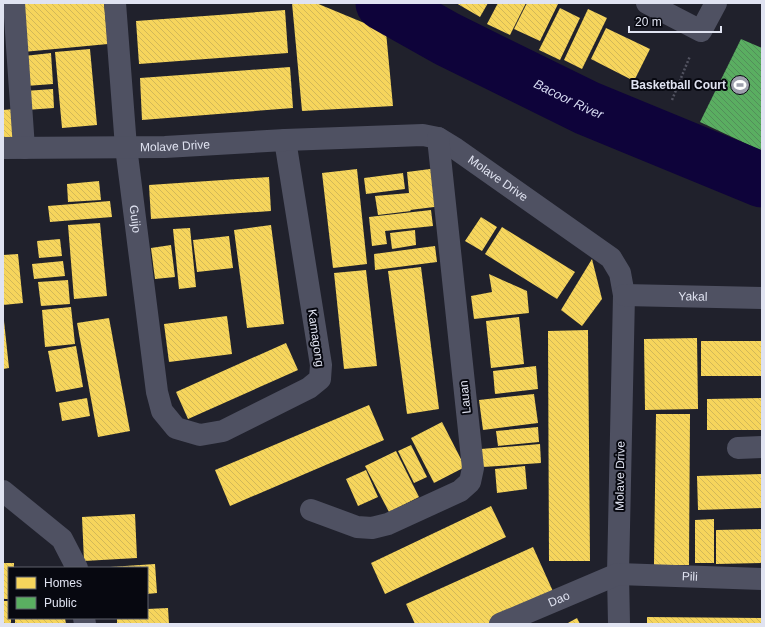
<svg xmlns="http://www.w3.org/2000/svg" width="765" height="627" viewBox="0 0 765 627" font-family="Arial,sans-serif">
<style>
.homes{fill:url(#homes-back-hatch)}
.public{fill:url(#public-back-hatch)}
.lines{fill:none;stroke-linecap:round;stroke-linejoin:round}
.river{stroke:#0e033a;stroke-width:55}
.path{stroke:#525360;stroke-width:2.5;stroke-dasharray:2 2;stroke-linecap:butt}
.minor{stroke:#4f5162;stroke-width:22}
.labels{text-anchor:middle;stroke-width:4;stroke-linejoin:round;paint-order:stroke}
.poi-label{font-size:12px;font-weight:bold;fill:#e0e3f1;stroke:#070810;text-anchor:end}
.street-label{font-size:12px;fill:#e0e3f1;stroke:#070810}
.water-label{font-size:13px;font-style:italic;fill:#d4d8ef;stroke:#070810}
</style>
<defs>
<pattern id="homes-back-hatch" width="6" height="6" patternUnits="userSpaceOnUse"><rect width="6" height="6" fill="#f6d55c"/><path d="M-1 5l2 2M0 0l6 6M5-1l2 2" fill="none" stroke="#d2b858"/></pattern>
<pattern id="public-back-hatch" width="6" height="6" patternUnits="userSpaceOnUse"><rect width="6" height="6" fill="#5aae61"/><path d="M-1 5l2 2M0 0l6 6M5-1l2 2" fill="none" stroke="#538e5a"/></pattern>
</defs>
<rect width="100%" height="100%" fill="#20212c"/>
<g class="homes">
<polygon points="18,3 104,3 108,44 23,52"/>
<polygon points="292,3 316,3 386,32 393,106 302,111"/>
<polygon points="456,3 488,3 480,17"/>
<polygon points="498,3 526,3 510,35 487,24"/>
<polygon points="527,3 555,3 558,4 540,41 514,29"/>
<polygon points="560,8 580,18 560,60 539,50"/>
<polygon points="588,9 607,18 582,69 564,60"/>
<polygon points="285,10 288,53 139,64 136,21"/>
<polygon points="606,28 650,49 634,81 591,59"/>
<polygon points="90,49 97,125 62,128 55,52"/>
<polygon points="51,53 53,84 26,86 24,56"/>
<polygon points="290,67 293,108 142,120 140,78"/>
<polygon points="53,89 54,108 26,110 25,91"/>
<polygon points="15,109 17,137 3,138 3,110"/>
<polygon points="438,168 442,206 410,210 411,211 378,215 375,196 409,193 407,172"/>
<polygon points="357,169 367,264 333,268 322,173"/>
<polygon points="403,173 405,189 366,194 364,178"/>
<polygon points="269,177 271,211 151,219 149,185"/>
<polygon points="99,181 101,200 68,202 67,184"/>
<polygon points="110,201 112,217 50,222 48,206"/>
<polygon points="431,210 433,226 385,231 387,244 372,246 369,217"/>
<polygon points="481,217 497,227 482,251 465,241"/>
<polygon points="100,223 107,296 74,299 68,225"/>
<polygon points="271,225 284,324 247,328 234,230"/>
<polygon points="502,227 575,272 557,299 485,254"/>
<polygon points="190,228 196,287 179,289 173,229"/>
<polygon points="415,230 416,245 392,249 390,233"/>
<polygon points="229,236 233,268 197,272 193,240"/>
<polygon points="60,239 62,256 39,258 37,241"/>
<polygon points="171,245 175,277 155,279 151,248"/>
<polygon points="435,246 437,262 375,270 374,254"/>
<polygon points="18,254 23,303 3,305 3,255"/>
<polygon points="592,259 602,299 582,326 561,310"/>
<polygon points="63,261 65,276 34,279 32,264"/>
<polygon points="421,267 439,409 407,414 388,271"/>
<polygon points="366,270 377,366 344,369 334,273"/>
<polygon points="489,274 527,291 529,313 474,319 471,296 492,292"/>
<polygon points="68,280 70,304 41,306 38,282"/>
<polygon points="71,307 75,344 45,347 42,310"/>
<polygon points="227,316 232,354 169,362 164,324"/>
<polygon points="519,317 524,364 491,368 486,321"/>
<polygon points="109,318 130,431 98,437 77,323"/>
<polygon points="3,321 4,321 9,368 3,369"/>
<polygon points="588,330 590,561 549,561 548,331"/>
<polygon points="697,338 698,409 645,410 644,339"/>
<rect x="701" y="341" width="61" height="35"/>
<polygon points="286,343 298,370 188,419 176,392"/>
<polygon points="76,346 83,387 56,392 48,351"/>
<polygon points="536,366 538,389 495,394 493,371"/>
<polygon points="534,394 538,423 483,430 479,400"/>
<polygon points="87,398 90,416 62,421 59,403"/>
<polygon points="762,398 762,430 707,430 707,399"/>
<polygon points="369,405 384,440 230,506 215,470"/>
<polygon points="656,414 690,414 689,565 654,565"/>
<polygon points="442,422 465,467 434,483 411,438"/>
<polygon points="538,427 539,442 498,446 496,431"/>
<polygon points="540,444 541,463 483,467 481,449"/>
<polygon points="411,445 427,477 414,483 398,451"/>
<polygon points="396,451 419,497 389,512 365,466"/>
<polygon points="525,466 527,489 497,493 495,469"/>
<polygon points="366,470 378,497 358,506 346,479"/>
<polygon points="762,474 762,508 698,510 697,476"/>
<polygon points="491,506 506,537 385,594 371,563"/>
<polygon points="135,514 137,558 84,561 82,517"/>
<polygon points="714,519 714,563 695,563 695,520"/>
<polygon points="762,529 762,563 716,564 716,530"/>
<polygon points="533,547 556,598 496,624 415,624 406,604"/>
<polygon points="3,563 14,563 14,568 9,568 9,599 3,599"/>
<polygon points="155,564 157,593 147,594 147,568 111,568 110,567"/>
<polygon points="3,601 9,601 9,618 11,618 11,624 3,624"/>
<polygon points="168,608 169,624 117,624 117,618 147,618 147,609"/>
<polygon points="647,617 762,618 762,624 647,624"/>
<polygon points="15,618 65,618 66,624 15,624"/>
<polygon points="577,618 580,624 566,624"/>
</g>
<polygon class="public" points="741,39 762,48 762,151 700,122"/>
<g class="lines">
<path class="river" id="s1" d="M383 3 447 39 587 108 762 180"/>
<polyline class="path" points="672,100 690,56"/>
<g class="minor">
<polyline points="14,3 24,148"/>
<path id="s2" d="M115 3 126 147 157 392 162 411 176 428 200 435 223 431 309 388 320 379 321 365 285 140"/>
<polyline points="647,3 701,31 716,3"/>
<path id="s3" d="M3 148 165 147 285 140 423 135 438 138 456 149 611 258 620 273 624 295 618 574 619 624"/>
<path id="s4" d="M624 295 762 298"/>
<polyline points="738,448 762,447"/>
<polyline points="3,491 62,539 77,568"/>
<polyline points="311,510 357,527 372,528 388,524 460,491 470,482 473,468 438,138"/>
<polyline points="84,618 85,624"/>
<path id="s5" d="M500 624 618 574 762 579"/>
</g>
</g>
<defs>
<symbol id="stadium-disc" viewBox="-11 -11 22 22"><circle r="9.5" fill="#9d9fac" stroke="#070810"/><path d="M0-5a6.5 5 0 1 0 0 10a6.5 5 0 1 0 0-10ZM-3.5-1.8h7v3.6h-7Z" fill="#fff"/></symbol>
</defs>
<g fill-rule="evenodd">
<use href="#stadium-disc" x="729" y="74" width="22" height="22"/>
</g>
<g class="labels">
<g class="poi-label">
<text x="726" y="89">Basketball Court</text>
</g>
<g class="street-label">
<text dy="4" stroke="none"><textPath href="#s3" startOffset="172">Molave Drive</textPath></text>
<text dy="4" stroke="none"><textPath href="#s3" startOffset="508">Molave Drive</textPath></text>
<text dy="4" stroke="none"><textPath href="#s2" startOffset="217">Guijo</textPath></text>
<text dy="4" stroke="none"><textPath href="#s4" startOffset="69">Yakal</textPath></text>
<text transform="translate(316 338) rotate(82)" y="4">Kamagong</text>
<text transform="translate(465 397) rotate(-96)" y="4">Lauan</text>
<text transform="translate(620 476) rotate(-89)" y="4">Molave Drive</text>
<text dy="4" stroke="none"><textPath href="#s5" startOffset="200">Pili</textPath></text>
<text dy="4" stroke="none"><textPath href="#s5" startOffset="64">Dao</textPath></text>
</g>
<g class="water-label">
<text dy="5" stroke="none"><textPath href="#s1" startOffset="209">Bacoor River</textPath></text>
</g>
</g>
<rect width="765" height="627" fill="none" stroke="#e0e3f1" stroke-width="8"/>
<rect x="8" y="567" width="140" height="52" fill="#070810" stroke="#5e606a"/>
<rect x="16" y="577" width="20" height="12" fill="#f6d55c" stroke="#5e606a"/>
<text x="44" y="587" font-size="12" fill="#e0e3f1">Homes</text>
<rect x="16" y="597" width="20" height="12" fill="#5aae61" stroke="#5e606a"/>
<text x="44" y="607" font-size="12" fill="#e0e3f1">Public</text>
<path d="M629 26v6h92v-6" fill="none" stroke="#e0e3f1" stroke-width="2"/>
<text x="635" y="26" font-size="12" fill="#e0e3f1" stroke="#070810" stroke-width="3" paint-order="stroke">20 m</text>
</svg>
